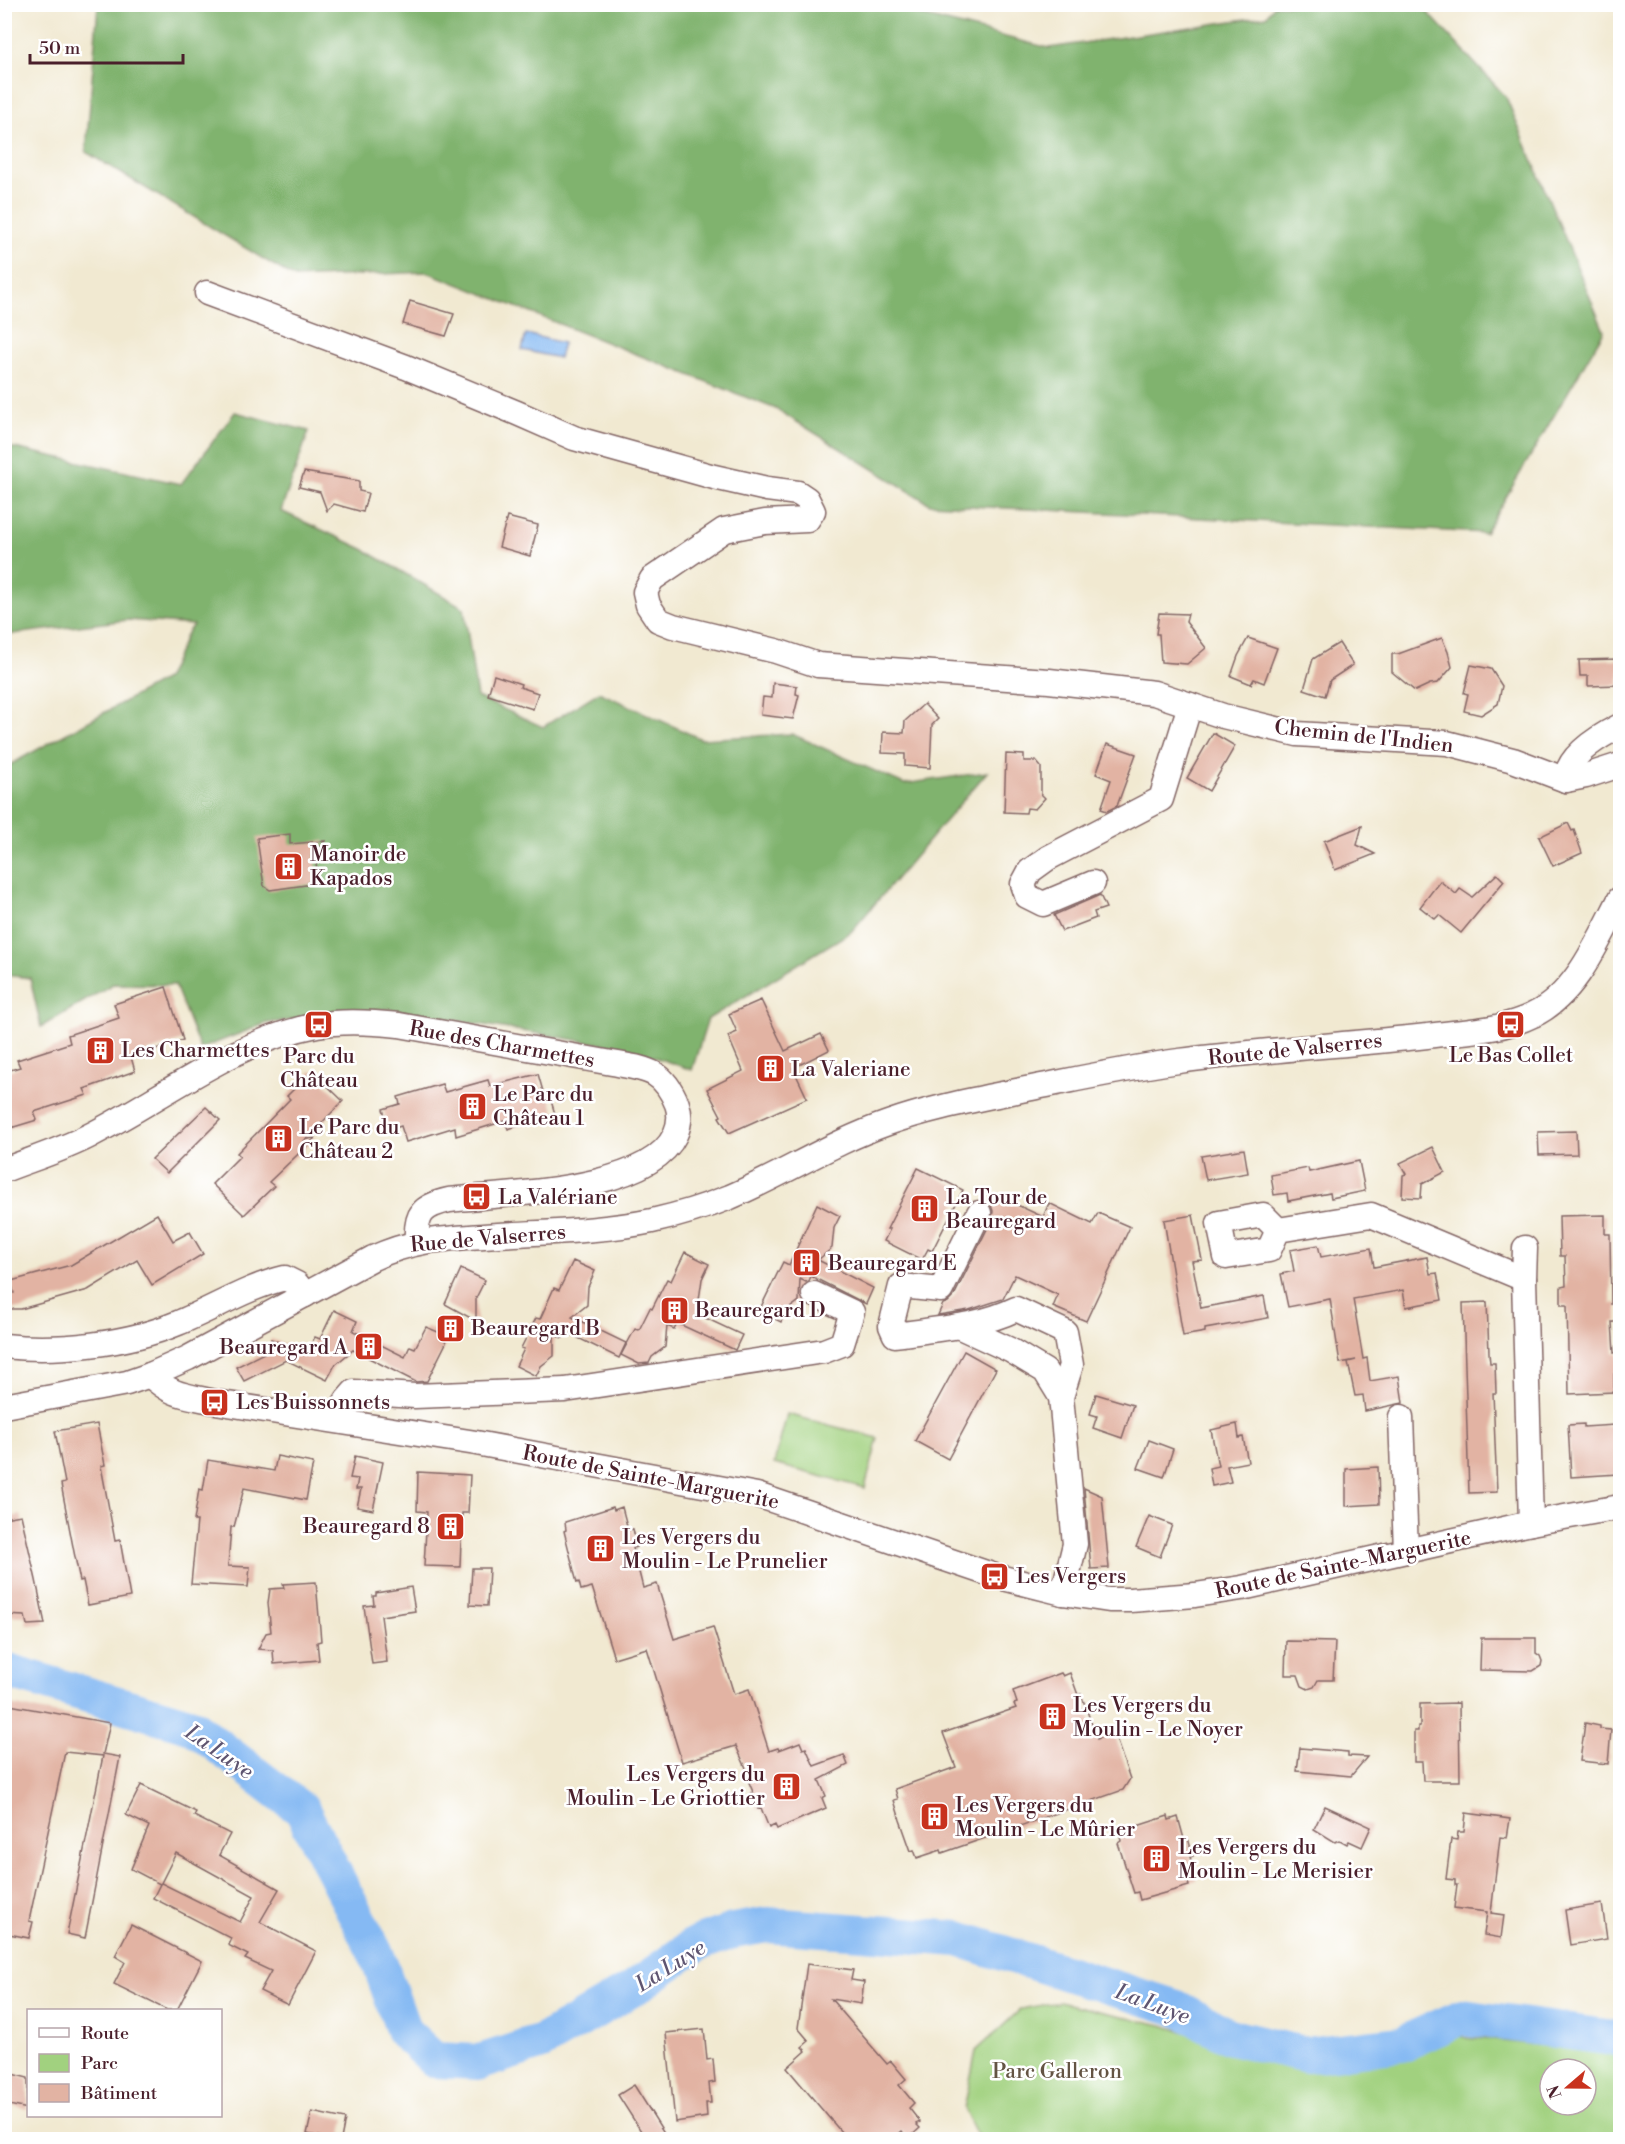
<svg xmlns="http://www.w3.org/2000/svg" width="1625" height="2144" viewBox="0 0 1625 2144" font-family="'Libre Bodoni',serif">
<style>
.green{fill:#a1d17f;stroke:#767855;stroke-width:1.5;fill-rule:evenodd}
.forest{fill:#80b36e;stroke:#65694c;stroke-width:1.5}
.water{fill:#85b9f3;stroke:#686c8f;stroke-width:1.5}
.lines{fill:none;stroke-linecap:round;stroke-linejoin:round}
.river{stroke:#85b9f3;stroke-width:36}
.building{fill:#e2b3a3;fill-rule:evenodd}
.minor-casing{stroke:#846665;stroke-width:27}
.minor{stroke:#fff;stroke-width:24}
.labels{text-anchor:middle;stroke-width:5;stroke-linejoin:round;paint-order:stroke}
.street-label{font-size:21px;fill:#4a1f2b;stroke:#fff}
.poi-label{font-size:21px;fill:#4a1f2b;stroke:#fff;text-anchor:start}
.park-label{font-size:21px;fill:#645444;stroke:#fff}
.water-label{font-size:22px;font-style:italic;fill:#5f5571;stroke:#fff}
</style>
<rect width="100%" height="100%" fill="#fff"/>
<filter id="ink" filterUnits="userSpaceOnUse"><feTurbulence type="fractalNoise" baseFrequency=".0167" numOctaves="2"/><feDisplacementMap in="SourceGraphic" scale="12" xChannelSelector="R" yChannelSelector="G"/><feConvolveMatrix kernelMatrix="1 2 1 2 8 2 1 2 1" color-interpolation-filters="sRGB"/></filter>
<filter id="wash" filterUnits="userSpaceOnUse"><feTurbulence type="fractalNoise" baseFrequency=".008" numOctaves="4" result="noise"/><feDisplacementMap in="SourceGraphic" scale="24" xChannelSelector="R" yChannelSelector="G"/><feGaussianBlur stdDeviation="1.35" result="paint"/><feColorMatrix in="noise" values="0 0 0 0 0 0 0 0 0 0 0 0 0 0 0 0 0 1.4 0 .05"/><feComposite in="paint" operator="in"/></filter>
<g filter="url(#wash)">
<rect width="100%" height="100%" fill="#f1e9d1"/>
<g class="green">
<polygon points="787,1414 878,1438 865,1488 774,1464"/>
<path d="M1059 2002 1162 2025 1298 2066 1390 2054 1449 2035 1620 2054V2139H979L964 2109 976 2051 1021 2009ZM1550 2069H1586V2105H1550Z"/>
</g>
<g class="forest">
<polygon points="98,5 880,5 1049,48 1266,16 1275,5 1421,5 1506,97 1604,331 1485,533 930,504 776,409 427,272 295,278 86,152"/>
<polygon points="235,412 309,431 281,511 363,549 464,608 477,697 543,727 599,692 701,739 792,734 904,784 987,772 851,932 708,1019 692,1070 631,1049 387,1009 267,1023 200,1049 175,985 113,984 41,1027 30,978 5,975 4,768 167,678 187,633 193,625 128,620 5,635 5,446 181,484"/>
</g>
<polygon class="water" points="526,334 563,343 559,358 522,350"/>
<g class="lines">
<polyline class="river" points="4,1670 192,1726 302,1810 377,1956 404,2032 434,2060 480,2062 542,2042 634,1988 696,1944 733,1931 767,1925 959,1939 1177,2008 1231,2037 1307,2055 1402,2044 1462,2017 1620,2039"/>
</g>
<g id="blocks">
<g class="building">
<polygon points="410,301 454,314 446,336 403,324"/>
<polygon points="304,472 359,481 359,491 368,493 363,512 334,504 327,511 320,492 299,487"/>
<polygon points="507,517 538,525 530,556 499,547"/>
<polygon points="1159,613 1188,614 1186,622 1206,648 1187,664 1161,662 1159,634 1156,634"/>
<polygon points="1248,638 1277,648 1264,683 1254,679 1251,684 1231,676 1238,656"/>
<polygon points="1442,638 1448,652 1452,667 1438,683 1430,684 1415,691 1392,672 1392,654 1398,654"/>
<polygon points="1339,643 1353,665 1330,680 1325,696 1304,689 1313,659"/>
<polygon points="1620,659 1619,685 1588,686 1588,676 1580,676 1579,660"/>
<polygon points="1471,665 1491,669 1502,686 1498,704 1481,715 1464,711 1468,694 1464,693"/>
<polygon points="494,675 521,684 520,687 538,693 533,709 488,695"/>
<polygon points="773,683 797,686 796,694 799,695 793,719 761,715 763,697 772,698"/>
<polygon points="924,704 938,719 932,725 930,768 905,766 905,754 882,753 883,732 904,733 905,721"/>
<polygon points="1213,733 1235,746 1209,791 1187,778"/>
<polygon points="1107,744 1136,754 1117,806 1107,811 1101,809 1111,780 1096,774"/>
<polygon points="1006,754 1024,755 1024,761 1036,761 1041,767 1041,794 1045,798 1035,809 1027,808 1026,813 1004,812"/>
<polygon points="1568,823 1572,831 1574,830 1582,853 1553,866 1539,837"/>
<polygon points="1362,826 1357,845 1375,854 1335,870 1324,841"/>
<polygon points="290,834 290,844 325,841 315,855 318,879 313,884 270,890 264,886 257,838"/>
<polygon points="1497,874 1504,881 1461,933 1439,915 1435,919 1420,907 1440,881 1456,894 1460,889 1472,897"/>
<polygon points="1100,895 1106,908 1094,912 1096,918 1062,931 1054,915"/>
<polygon points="166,987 183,1040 131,1057 135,1071 84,1089 87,1095 34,1112 37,1120 4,1130 4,1072 20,1067 17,1060 70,1043 68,1035 119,1018 114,1004"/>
<polygon points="761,1000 785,1051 821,1034 829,1050 793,1068 807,1098 729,1133 719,1117 721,1116 707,1089 743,1071 728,1036 737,1032 729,1014"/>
<polygon points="312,1071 343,1101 305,1140 316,1137 269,1182 274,1186 244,1215 212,1184 240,1156 237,1153 290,1099 287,1096"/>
<polygon points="538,1074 544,1095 549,1094 555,1114 508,1129 505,1121 456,1136 455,1127 406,1142 401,1126 389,1130 383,1109 400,1104 398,1097 442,1084 445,1092 488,1080 490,1086"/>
<polygon points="206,1107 220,1120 167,1173 152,1159"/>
<polygon points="1576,1131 1577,1154 1539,1155 1538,1132"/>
<polygon points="1433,1147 1445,1172 1422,1184 1421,1198 1402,1197 1403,1175 1406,1174 1400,1163"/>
<polygon points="1244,1149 1248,1173 1206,1180 1201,1156"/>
<polygon points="1359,1161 1365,1191 1331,1198 1330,1193 1288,1201 1287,1193 1274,1195 1271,1175 1308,1168 1309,1172"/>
<polygon points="918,1168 963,1190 932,1251 928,1249 922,1260 884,1241 890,1229 887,1229"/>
<polygon points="996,1195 1043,1217 1049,1203 1092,1224 1098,1213 1130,1227 1086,1321 1053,1307 1058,1295 1015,1275 1003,1299 969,1310 938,1315 943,1304 948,1302 954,1296 992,1219 993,1211 991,1205"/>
<polygon points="817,1204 840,1216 834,1228 832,1248 818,1260 873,1288 866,1304 811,1276 809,1281 806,1282 800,1279 799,1301 786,1311 781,1322 759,1311 783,1262 789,1265"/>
<polygon points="157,1214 173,1241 190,1232 203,1254 152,1285 137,1260 88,1290 21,1309 4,1309 4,1292 14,1293 11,1281 71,1265"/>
<polygon points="1193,1215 1202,1260 1192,1261 1201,1308 1264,1296 1268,1318 1205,1329 1205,1332 1183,1336 1164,1220"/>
<polygon points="1605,1215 1605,1234 1610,1234 1611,1304 1617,1303 1617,1322 1612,1322 1614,1353 1618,1352 1618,1373 1614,1374 1614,1392 1569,1394 1567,1305 1561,1305 1561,1287 1566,1286 1565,1256 1560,1256 1559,1216"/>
<polygon points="1318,1245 1321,1257 1371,1248 1374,1267 1427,1257 1430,1274 1437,1273 1442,1300 1406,1307 1403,1290 1353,1299 1363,1359 1367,1358 1370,1381 1399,1376 1403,1403 1365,1411 1363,1395 1355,1396 1348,1362 1356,1360 1340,1363 1330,1299 1288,1307 1281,1274 1294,1271 1290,1250"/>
<polygon points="685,1252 709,1264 702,1279 697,1314 742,1335 735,1350 677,1323 674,1329 667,1326 665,1347 652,1357 649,1363 639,1364 621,1355 635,1329 639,1330 650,1308 652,1309 667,1279 671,1281"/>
<polygon points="573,1261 595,1271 588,1287 587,1305 572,1317 626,1343 619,1358 566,1332 563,1338 554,1335 554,1356 541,1366 536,1376 516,1366 524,1349 521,1348 536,1318 540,1319 554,1288 559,1290"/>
<polygon points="461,1269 485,1280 476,1298 476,1321 445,1304"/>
<polygon points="1487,1302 1489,1353 1490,1363 1495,1363 1496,1393 1493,1393 1497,1492 1469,1493 1463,1303"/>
<polygon points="334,1310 357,1321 353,1331 405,1357 410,1346 415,1348 426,1327 443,1334 446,1343 427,1381 416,1382 353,1350 335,1365 327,1380 286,1360 244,1381 236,1367 268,1351 271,1339 306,1353 315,1337 320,1339"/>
<polygon points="964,1351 996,1369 948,1459 915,1441"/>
<polygon points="1096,1394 1133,1405 1122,1438 1093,1428 1097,1416 1090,1414"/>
<polygon points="97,1424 105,1465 101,1466 115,1541 120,1540 130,1597 88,1605 83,1580 80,1581 74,1552 61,1484 65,1483 55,1431"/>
<polygon points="1237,1424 1239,1438 1243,1437 1248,1462 1227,1466 1231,1482 1212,1486 1209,1468 1218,1466 1211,1430"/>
<polygon points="1584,1424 1584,1427 1615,1425 1615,1429 1620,1429 1620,1470 1618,1470 1618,1474 1571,1477 1568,1425"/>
<polygon points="1149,1440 1173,1449 1164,1477 1138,1468"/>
<polygon points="277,1456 313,1463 306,1500 244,1488 234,1527 231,1527 228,1566 250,1567 248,1587 191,1584 197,1521 194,1521 199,1489 203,1490 208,1460 274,1471"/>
<polygon points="355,1456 383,1462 373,1510 357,1507 361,1489 356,1489 358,1479 350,1478"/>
<polygon points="1378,1467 1379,1504 1346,1506 1346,1469"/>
<polygon points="418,1472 470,1475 468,1513 462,1513 460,1567 424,1566 427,1512 417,1511"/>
<polygon points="1084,1488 1102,1496 1109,1568 1091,1569"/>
<polygon points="613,1507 614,1510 622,1507 628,1530 633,1529 637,1547 633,1548 643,1588 657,1584 674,1639 713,1627 734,1694 749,1689 769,1751 778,1748 779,1750 800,1742 803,1749 806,1748 814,1766 844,1755 848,1765 819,1780 826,1796 822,1798 826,1808 777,1829 775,1825 769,1828 761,1808 758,1809 751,1793 753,1792 748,1780 751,1779 736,1746 682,1762 647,1648 614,1658 592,1587 581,1590 579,1582 577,1583 564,1531 566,1530 565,1522"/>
<polygon points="21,1515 36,1580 45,1624 27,1625 25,1616 4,1615 4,1518"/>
<polygon points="1149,1516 1172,1525 1160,1557 1136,1547"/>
<polygon points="472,1568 489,1568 487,1606 470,1605"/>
<polygon points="316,1582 321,1641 317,1642 319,1660 274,1664 273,1650 258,1649 266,1633 271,1632 268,1603 270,1589 284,1588 283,1584"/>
<polygon points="411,1587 415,1611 381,1616 387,1662 372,1664 364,1606 374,1605 373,1596 376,1596 376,1593"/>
<polygon points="1481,1638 1536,1638 1536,1653 1540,1656 1542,1661 1541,1666 1533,1671 1480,1670"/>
<polygon points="1286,1641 1335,1642 1333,1680 1318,1680 1314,1687 1308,1689 1302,1686 1298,1675 1285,1675"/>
<polygon points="1061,1673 1063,1676 1070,1673 1078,1695 1081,1694 1097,1739 1114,1733 1130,1779 1123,1790 942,1853 941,1850 917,1858 914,1850 911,1851 900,1820 894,1800 898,1799 895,1789 956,1767 943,1733 1016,1708 1014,1704 1017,1703 1013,1691"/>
<polygon points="1459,1703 1460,1781 1423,1781 1422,1762 1414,1762 1414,1731 1418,1731 1418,1726 1420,1726 1420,1704"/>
<polygon points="4,1704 110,1723 103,1754 120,1757 85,1938 67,1934 103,1756 65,1752 29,1921 33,1922 29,1938 4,1933"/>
<polygon points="1585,1723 1600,1726 1600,1729 1611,1730 1608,1764 1580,1761"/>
<polygon points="1300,1748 1348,1752 1348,1756 1367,1757 1351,1776 1297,1771"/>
<path d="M141 1785 196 1812 194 1816 230 1834 219 1855 279 1889 260 1922 316 1951 288 2005 260 1991 271 1971 245 1959 248 1955 228 1945 231 1938 153 1898 160 1884 131 1869 149 1826 126 1815ZM176 1853 254 1896 240 1922 161 1883Z"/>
<polygon points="1325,1806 1371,1827 1362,1847 1349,1841 1347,1844 1340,1840 1335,1842 1314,1829"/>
<polygon points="1466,1813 1510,1819 1507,1838 1500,1837 1491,1913 1504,1915 1501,1938 1484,1935 1487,1912 1454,1908 1457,1885 1455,1885 1455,1880 1446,1879 1451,1839 1457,1840 1458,1832 1464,1832"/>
<polygon points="1168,1816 1169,1820 1178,1817 1184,1839 1188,1838 1193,1856 1190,1857 1197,1880 1188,1882 1189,1886 1140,1900 1138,1892 1134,1893 1118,1843 1121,1841 1119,1832"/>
<polygon points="1602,1904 1607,1939 1570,1945 1565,1910"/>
<polygon points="131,1925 202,1961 177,2010 167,2010 114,1984 125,1962 115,1956"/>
<polygon points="807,1964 853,1970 851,1980 864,1982 861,2004 831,1999 887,2064 891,2061 906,2079 899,2085 914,2103 909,2108 920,2122 916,2124 920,2128 908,2139 902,2131 892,2139 847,2139 787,2068 806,2051 802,2047 809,2041 798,2028"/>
<polygon points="704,2029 707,2060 713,2059 715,2082 709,2083 711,2103 706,2103 707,2117 675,2122 666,2033"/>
<polygon points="4,2072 28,2078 28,2109 4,2104"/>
<polygon points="634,2085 668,2139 646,2139 618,2095"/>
<polygon points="312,2112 345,2119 341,2139 332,2139 307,2134"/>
</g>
</g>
</g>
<g filter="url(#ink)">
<use href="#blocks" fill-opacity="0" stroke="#846665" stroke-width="1.5"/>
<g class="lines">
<defs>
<g id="minor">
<polyline points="207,293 406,367 517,413 574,438 714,477 767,489 798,493 807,499 813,511 807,520 765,522 724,530 652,579 645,592 648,605 658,620 673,626 776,651 818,665 1049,681 1154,693 1223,716 1297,734 1447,743 1513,760 1566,780 1586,776 1620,765"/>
<path d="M1566 780C1567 755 1600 736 1620 726"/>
<polyline points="1093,883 1043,904 1027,896 1023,884 1030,871 1048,858 1161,799 1190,705"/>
<path d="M4 1170C32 1159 62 1150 89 1136 164 1098 233 1041 317 1025 344 1020 372 1022 399 1025L612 1063C646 1069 663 1069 677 1104 681 1115 680 1124 675 1135 648 1192 507 1193 449 1200 423 1206 415 1213 417 1242"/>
<path d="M979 1213 941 1290 901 1286 891 1326 895 1335C935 1329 979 1327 1016 1309L1065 1332 1071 1365 1061 1397 1075 1544 1063 1593"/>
<polyline points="1278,1230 1269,1250 1226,1257 1219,1223 1263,1215 1278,1230 1371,1215 1524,1279"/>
<polyline points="1525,1248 1524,1279 1531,1523"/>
<polyline points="958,1326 1010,1350 1045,1371 1061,1397"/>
<path d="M4 1346C58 1352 128 1344 178 1323 213 1309 247 1287 285 1278L297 1284 305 1295"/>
<path d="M150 1375C173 1397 186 1395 215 1402L476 1443 757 1495 995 1576 1063 1593 1109 1600H1130L1195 1595 1242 1588 1531 1523 1620 1507"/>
<path d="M4 1406 127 1383 150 1375 188 1358 373 1258C412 1240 442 1239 484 1236 540 1232 598 1232 652 1221 679 1215 705 1207 730 1197 784 1174 833 1142 888 1123 933 1107 980 1099 1026 1089 1077 1079 1128 1068 1179 1061 1261 1050 1345 1045 1427 1036 1462 1031 1501 1031 1533 1015 1576 995 1599 939 1620 899"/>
<polyline points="1401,1417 1406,1551"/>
<polyline points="335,1419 347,1400 354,1392 415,1396 565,1390 824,1351 842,1344 852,1312 814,1294"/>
</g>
</defs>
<use href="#minor" class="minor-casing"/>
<use href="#minor" class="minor"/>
</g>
</g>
<defs>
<symbol id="building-square" viewBox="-11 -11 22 22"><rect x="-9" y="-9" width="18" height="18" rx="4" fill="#c8321e" stroke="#fff"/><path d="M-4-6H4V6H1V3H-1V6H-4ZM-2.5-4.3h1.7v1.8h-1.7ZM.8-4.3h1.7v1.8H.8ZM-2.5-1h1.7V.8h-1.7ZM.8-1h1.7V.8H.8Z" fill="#fff"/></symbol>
<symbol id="bus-square" viewBox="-11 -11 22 22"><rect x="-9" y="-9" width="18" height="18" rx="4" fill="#c8321e" stroke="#fff"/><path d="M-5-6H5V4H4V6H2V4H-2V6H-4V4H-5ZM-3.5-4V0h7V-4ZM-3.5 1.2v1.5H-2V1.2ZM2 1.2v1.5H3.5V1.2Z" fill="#fff"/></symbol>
</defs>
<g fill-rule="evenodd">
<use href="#building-square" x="272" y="850" width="33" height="33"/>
<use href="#bus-square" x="1494" y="1008" width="33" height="33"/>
<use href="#bus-square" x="302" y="1008" width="33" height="33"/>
<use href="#building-square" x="84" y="1034" width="33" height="33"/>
<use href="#building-square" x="754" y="1052" width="33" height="33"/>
<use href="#building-square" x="456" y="1090" width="33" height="33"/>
<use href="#building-square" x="262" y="1122" width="33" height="33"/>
<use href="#bus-square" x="460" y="1180" width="33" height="33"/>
<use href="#building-square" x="908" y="1192" width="33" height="33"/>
<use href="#building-square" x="790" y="1246" width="33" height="33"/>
<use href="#building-square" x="658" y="1294" width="33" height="33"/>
<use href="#building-square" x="434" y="1312" width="33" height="33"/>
<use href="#building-square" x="352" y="1330" width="33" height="33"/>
<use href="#bus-square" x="198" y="1386" width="33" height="33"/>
<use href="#building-square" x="434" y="1510" width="33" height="33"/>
<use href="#building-square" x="584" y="1532" width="33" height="33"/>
<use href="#bus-square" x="978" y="1560" width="33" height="33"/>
<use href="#building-square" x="1036" y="1700" width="33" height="33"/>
<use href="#building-square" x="770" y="1770" width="33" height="33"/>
<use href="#building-square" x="918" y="1800" width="33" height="33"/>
<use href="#building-square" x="1140" y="1842" width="33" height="33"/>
</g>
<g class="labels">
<g class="street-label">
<text transform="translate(1364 736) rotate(6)" y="7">Chemin de l'Indien</text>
<text transform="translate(502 1044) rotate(10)" y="7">Rue des Charmettes</text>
<text transform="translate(1295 1049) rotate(-6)" y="7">Route de Valserres</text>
<text transform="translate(488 1238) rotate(-5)" y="7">Rue de Valserres</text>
<text transform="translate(651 1477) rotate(11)" y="7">Route de Sainte-Marguerite</text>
<text transform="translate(1343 1564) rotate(-12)" y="7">Route de Sainte-Marguerite</text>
</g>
<g class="poi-label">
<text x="310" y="861">Manoir de<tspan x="310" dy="24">Kapados</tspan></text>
<text x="121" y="1057">Les Charmettes</text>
<text x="1511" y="1062" text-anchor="middle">Le Bas Collet</text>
<text x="319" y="1063" text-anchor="middle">Parc du<tspan x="319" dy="24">Château</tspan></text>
<text x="791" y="1076">La Valeriane</text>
<text x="493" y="1101">Le Parc du<tspan x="493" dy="24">Château 1</tspan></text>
<text x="299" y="1134">Le Parc du<tspan x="299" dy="24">Château 2</tspan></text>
<text x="498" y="1204">La Valériane</text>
<text x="946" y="1204">La Tour de<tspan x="946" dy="24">Beauregard</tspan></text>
<text x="828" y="1270">Beauregard E</text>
<text x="695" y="1317">Beauregard D</text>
<text x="471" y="1335">Beauregard B</text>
<text x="348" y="1354" text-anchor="end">Beauregard A</text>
<text x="236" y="1409">Les Buissonnets</text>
<text x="430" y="1533" text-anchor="end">Beauregard 8</text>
<text x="622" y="1544">Les Vergers du<tspan x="622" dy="24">Moulin - Le Prunelier</tspan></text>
<text x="1016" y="1583">Les Vergers</text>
<text x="1073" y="1712">Les Vergers du<tspan x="1073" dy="24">Moulin - Le Noyer</tspan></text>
<text x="765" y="1781" text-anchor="end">Les Vergers du<tspan x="765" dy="24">Moulin - Le Griottier</tspan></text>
<text x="955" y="1812">Les Vergers du<tspan x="955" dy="24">Moulin - Le Mûrier</tspan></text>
<text x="1178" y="1854">Les Vergers du<tspan x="1178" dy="24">Moulin - Le Merisier</tspan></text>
</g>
<g class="park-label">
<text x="1057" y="2078">Parc Galleron</text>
</g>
<g class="water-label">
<text transform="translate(220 1751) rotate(35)" y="8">La Luye</text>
<text transform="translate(670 1965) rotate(-32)" y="8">La Luye</text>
<text transform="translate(1153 2003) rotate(20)" y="8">La Luye</text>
</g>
</g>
<rect width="1625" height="2144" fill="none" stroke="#fff" stroke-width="24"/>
<rect x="27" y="2009" width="195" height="108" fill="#ffffff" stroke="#b7a5aa" stroke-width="1.5"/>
<rect x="39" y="2028" width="30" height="9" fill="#ffffff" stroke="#b7a5aa" stroke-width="1.5"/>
<text x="81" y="2039" font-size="18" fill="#4a1f2b">Route</text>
<rect x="39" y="2054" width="30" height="18" fill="#a1d17f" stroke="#b7a5aa" stroke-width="1.5"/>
<text x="81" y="2069" font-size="18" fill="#4a1f2b">Parc</text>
<rect x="39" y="2084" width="30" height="18" fill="#e2b3a3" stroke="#b7a5aa" stroke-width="1.5"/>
<text x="81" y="2099" font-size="18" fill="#4a1f2b">Bâtiment</text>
<g transform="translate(1568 2087) rotate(250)"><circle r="28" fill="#ffffff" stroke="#b7a5aa" stroke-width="1.5"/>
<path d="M0-4.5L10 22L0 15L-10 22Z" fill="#c8321e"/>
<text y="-9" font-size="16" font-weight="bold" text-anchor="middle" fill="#4a1f2b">N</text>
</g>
<path d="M30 54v9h153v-9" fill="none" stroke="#4a1f2b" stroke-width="3"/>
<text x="39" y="54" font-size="18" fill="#4a1f2b" stroke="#ffffff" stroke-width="4.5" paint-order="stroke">50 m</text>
</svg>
